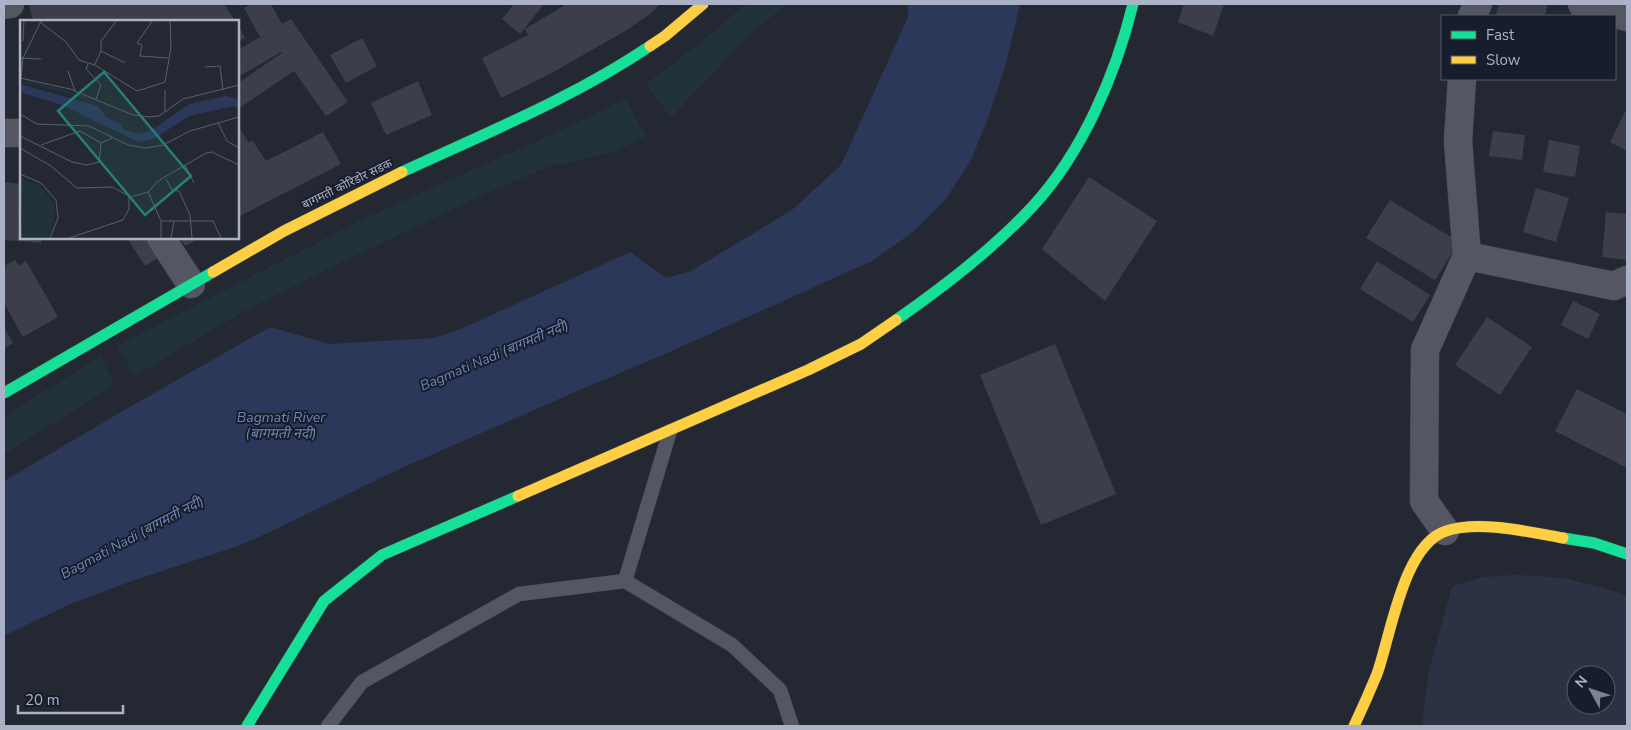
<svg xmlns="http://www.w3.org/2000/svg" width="1631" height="730" viewBox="0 0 1631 730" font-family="'Nunito Sans','Noto Sans Devanagari',sans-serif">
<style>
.airport{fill:#2b3243;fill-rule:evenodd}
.green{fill:#213238}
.water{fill:#2c3859}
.building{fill:#3c3f49}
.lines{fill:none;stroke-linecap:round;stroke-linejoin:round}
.lane-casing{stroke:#40434b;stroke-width:15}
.street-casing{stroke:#40434b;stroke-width:29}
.fast-casing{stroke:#40434b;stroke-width:12}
.slow-casing{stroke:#40434b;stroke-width:12}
.lane{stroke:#545762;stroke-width:14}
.street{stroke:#545762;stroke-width:28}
.fast{stroke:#16e098;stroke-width:11}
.slow{stroke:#ffcf43;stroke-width:11}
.labels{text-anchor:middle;stroke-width:4;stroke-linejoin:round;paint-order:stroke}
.street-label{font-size:12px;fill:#acb2c6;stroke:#181d2d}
.water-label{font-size:14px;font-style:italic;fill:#7184b1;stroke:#181d2d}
.inset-road{fill:none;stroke:#5a5f6d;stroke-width:1}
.view{fill:#277f7b;fill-opacity:0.15;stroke:#277f7b;stroke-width:2.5}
.inset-edge{fill:none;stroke:#acb2c6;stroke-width:2.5}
</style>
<rect width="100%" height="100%" fill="#242832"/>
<path class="airport" d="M1514 575 1540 576 1568 579 1614 591 1627 596V726H1422L1428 675 1452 586 1484 577ZM1576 675H1606V705H1576Z"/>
<g class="green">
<polygon points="746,4 787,4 749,35 671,118 646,84 695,47"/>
<polygon points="625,99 646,136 616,151 548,167 485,194 340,263 241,313 135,376 117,346 361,220 570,126"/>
<polygon points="101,356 115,385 4,454 4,416"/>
</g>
<polygon class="water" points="908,4 1020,4 1006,64 987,121 970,162 945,200 913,232 872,261 663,355 575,392 395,471 274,530 238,546 129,582 68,605 4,636 4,481 121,412 270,327 329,344 434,338 463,328 630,252 666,278 691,271 792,210 841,165 908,17"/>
<g class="building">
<polygon points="29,4 224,4 235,21 33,21"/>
<polygon points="251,4 271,4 282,24 291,19 348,102 326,116 294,71 238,109 238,83 282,53 281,52 238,77 238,50 260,37 244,8"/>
<polygon points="514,4 544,4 520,34 502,19"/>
<polygon points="567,4 660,4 650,14 627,30 548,75 501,98 482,58 528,35 525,29"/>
<polygon points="1184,4 1224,4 1213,36 1178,22"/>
<polygon points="1499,4 1548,4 1545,16 1496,16"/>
<polygon points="238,25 245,38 238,42"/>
<polygon points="362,38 377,66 346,83 330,55"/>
<polygon points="418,81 432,115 386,135 371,103"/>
<polygon points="1627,108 1627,151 1610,142"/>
<polygon points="238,126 249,143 252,140 266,161 323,132 341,164 238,217"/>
<polygon points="1493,131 1525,135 1522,160 1489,156"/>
<polygon points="1549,140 1580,146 1575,177 1543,172"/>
<polygon points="1089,177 1157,221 1105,301 1042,249"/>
<polygon points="4,182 21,184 21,238 42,238 41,243 4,240"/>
<polygon points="1536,188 1569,198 1556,242 1523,232"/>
<polygon points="1390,200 1459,242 1435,280 1366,238"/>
<polygon points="1606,212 1627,214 1627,260 1602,257"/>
<polygon points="127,238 156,238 166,253 145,266"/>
<polygon points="180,238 201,238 185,246"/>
<polygon points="15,260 19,266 26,261 58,317 23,337 4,303 4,266"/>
<polygon points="1377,261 1430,295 1413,322 1360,289"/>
<polygon points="1573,301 1600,314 1588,339 1561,325"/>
<polygon points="1487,317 1532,347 1500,395 1455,365"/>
<polygon points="4,327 13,343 4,349"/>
<polygon points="1055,344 1116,494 1041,525 980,375"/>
<polygon points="1577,389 1627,414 1627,468 1555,431"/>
</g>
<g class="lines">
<defs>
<g id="lane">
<polyline points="670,431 625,581 732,645 780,690 792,726"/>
<polyline points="328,726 362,682 519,594 625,581"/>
</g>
<g id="street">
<polyline points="1582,4 1627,17"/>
<polyline points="4,5 10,4"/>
<polyline points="1472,16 1478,4"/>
<polyline points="4,133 21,133"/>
<polyline points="161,238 191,284"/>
<polyline points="1467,256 1614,286 1627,280"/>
<polyline points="1445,531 1424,501 1425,350 1467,256 1458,141 1462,79"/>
</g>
<g id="fast">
<path d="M402 172C486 133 573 98 650 46"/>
<path d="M896 320C945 286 992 250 1033 206 1082 153 1116 74 1133 4"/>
<polyline points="4,393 213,272"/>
<polyline points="1563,538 1594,543 1627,554"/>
<polyline points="247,726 324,601 382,555 518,496"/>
</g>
<g id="slow">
<polyline points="650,46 665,36 703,4"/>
<polyline points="213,272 284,231 402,172"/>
<polyline points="518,496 808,370 861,344 896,320"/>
<path d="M1354 726C1362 709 1370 691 1377 674 1391 635 1403 545 1446 531 1479 520 1529 532 1563 538"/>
</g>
</defs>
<use href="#lane" class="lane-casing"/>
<use href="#street" class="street-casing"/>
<use href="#fast" class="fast-casing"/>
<use href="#slow" class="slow-casing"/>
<use href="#lane" class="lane"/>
<use href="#street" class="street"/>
<use href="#fast" class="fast"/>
<use href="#slow" class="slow"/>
</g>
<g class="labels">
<g class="street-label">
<text transform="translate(347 184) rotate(-26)" y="4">बागमती कोरिडोर सडक</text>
</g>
<g class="water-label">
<text transform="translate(494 355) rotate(-23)" y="5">Bagmati Nadi (बागमती नदी)</text>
<text x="281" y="422">Bagmati River<tspan x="281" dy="16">(बागमती नदी)</tspan></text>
<text transform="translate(132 537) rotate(-28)" y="5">Bagmati Nadi (बागमती नदी)</text>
</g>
</g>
<g transform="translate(20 20)">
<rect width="219" height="219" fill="#242832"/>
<path d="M0 60 35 67 67 77 66 80ZM0 158 19 165 34 183V202L28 218H0L3 200Z" fill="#213238"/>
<path d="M0 64 78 86 86 97 102 105 104 110 119 114 132 110 169 84 206 76 219 79V88L214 86 169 96 134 119 118 122 42 85 0 72Z" fill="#2c3859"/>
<path class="inset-road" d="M133 0 117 23 122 25 120 36 148 38M20 2 46 22 59 40 75 45 117 71 145 62 151 27 150 0M3 21 4 0M81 31 105 43M0 38 21 39M68 44 66 49 81 65 76 79M75 44 81 31V21L97 0M185 47 200 46 203 70M48 51 55 71M0 58 50 69 113 95 129 97 139 96 163 79 219 65M1 58 3 38 21 1M145 92V70M0 94 17 104 69 106 108 125 126 128 143 125 170 111 219 97M198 103 207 121 219 128M0 116 52 142 67 145 79 142 81 123 92 118M21 125 60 111 81 123M0 128 31 146 57 168 92 167 111 177 128 172 141 201V218M165 145 174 163M0 154 21 163 36 180 38 198 30 218M146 159 152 170 159 171 170 195 172 218M128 172 138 161 186 133 192 132 219 145M141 201H193L201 218M49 218 103 200 109 189V177M151 218 154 201"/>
<path class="view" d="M84 52 171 156 125 195 38 91Z"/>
<rect width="219" height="219" class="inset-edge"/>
</g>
<rect width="1631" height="730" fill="none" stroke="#acb2c6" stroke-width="10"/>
<rect x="1441" y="15" width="175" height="65" fill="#181d2d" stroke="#53596a"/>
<rect x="1451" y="31" width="25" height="8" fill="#16e098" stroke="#53596a"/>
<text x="1486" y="40" font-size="15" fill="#acb2c6">Fast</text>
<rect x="1451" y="56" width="25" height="8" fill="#ffcf43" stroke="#53596a"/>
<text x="1486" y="65" font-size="15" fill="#acb2c6">Slow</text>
<g transform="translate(1591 690) rotate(310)"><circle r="24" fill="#181d2d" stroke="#53596a"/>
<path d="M0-4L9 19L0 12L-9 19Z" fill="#7c8292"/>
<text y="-8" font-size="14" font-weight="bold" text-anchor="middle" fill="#acb2c6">N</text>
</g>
<path d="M18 705v8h105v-8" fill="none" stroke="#acb2c6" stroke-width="2.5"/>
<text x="25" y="705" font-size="15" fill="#acb2c6" stroke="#181d2d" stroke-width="4" paint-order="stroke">20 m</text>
</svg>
